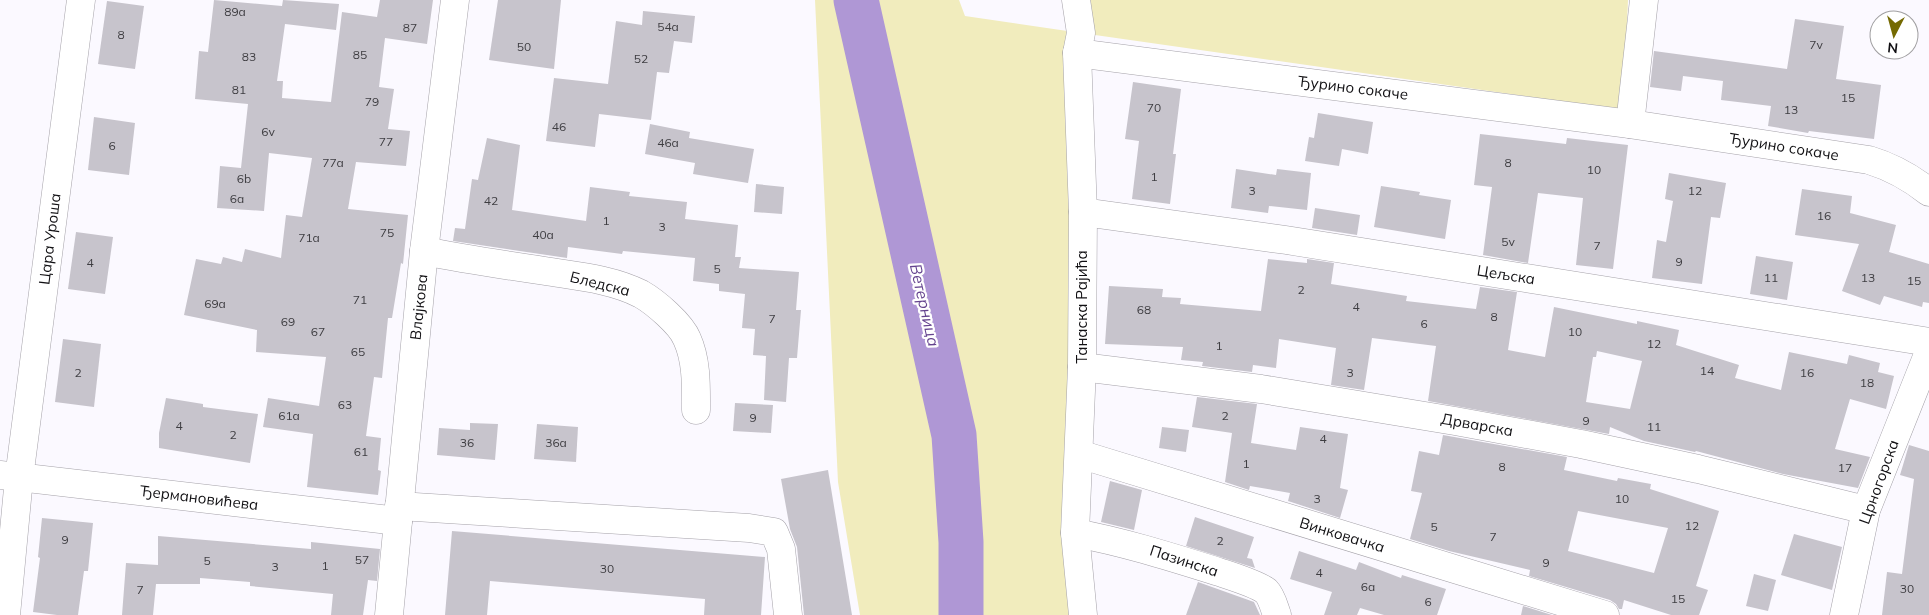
<svg xmlns="http://www.w3.org/2000/svg" width="1929" height="615" viewBox="0 0 1929 615" font-family="Mulish,sans-serif">
<style>
.green{fill:#f1ecbd}
.lines{fill:none;stroke-linecap:round;stroke-linejoin:round}
.river{stroke:#af97d5;stroke-width:45}
.building{fill:#c7c4cc;fill-rule:evenodd}
.minor-casing{stroke:#a5a2a9;stroke-width:29}
.minor{stroke:#fff;stroke-width:28}
.labels{text-anchor:middle;stroke-width:4.5;stroke-linejoin:round;paint-order:stroke}
.number-label{font-size:12px;fill:#3e3d41}
.street-label{font-size:15px;fill:#111013;stroke:#fff}
.water-label{font-size:16px;font-style:italic;fill:#64438e;stroke:#fff}
</style>
<rect width="100%" height="100%" fill="#fbf9ff"/>
<polygon class="green" points="815,0 959,0 965,16 1081,33 1076,0 1628,0 1623,110 1081,33 1083,615 860,615 838,482"/>
<g class="lines">
<polyline class="river" points="856,0 954,435 961,542 961,615"/>
</g>
<g class="building">
<polygon points="214,0 282,6 283,0 339,4 336,30 285,24 277,81 283,81 282,98 331,102 342,12 377,17 380,0 433,0 427,44 385,38 379,87 394,89 388,129 410,131 406,166 356,162 348,209 408,215 403,264 401,263 392,318 388,318 382,378 374,377 366,436 381,438 378,470 381,471 378,495 307,487 313,434 263,427 268,398 319,406 326,357 256,352 257,330 184,315 196,259 221,264 223,257 242,262 245,249 281,258 286,215 302,217 312,158 269,153 264,211 217,208 220,166 241,168 248,104 195,99 199,51 208,52"/>
<polygon points="498,0 561,0 554,69 489,60"/>
<polygon points="107,1 144,6 135,69 98,64"/>
<polygon points="643,11 695,16 692,43 674,41 669,73 657,72 651,120 599,114 595,147 546,141 554,78 608,84 616,21 642,25"/>
<polygon points="1795,19 1844,26 1836,79 1881,85 1874,139 1809,131 1808,133 1768,126 1771,106 1721,100 1723,81 1683,76 1681,91 1650,87 1654,51 1787,69"/>
<polygon points="1133,82 1181,89 1173,154 1176,154 1170,204 1132,199 1139,141 1125,139"/>
<polygon points="1318,113 1373,122 1368,154 1342,149 1339,166 1305,161 1309,137 1314,138"/>
<polygon points="94,117 135,123 129,175 88,170"/>
<polygon points="650,124 690,132 689,138 754,149 748,183 693,174 695,163 645,154"/>
<polygon points="1480,134 1566,144 1567,138 1628,145 1613,269 1576,265 1583,198 1538,193 1528,263 1483,255 1492,187 1474,185"/>
<polygon points="487,138 520,145 512,210 586,221 590,187 630,192 629,196 687,202 685,219 738,225 735,257 741,257 739,268 799,272 796,310 801,310 797,358 789,358 786,402 764,400 766,356 753,355 755,329 742,328 745,294 719,291 719,284 693,281 695,258 623,251 622,254 568,247 567,258 453,241 455,228 465,229 472,179 478,180"/>
<polygon points="1236,169 1276,175 1277,169 1311,173 1307,210 1269,206 1268,213 1231,208"/>
<polygon points="1669,173 1726,183 1720,218 1711,217 1702,284 1652,278 1657,240 1666,242 1673,201 1665,199"/>
<polygon points="756,184 784,187 782,214 754,212"/>
<polygon points="1381,186 1420,192 1419,195 1451,200 1445,239 1374,227"/>
<polygon points="1802,189 1852,196 1850,213 1896,225 1889,252 1929,264 1929,303 1923,302 1922,307 1884,296 1880,305 1842,291 1859,244 1795,235"/>
<polygon points="1315,208 1360,215 1357,235 1312,228"/>
<polygon points="76,232 113,237 105,294 68,289"/>
<polygon points="1756,256 1793,262 1787,300 1750,294"/>
<path d="M1268 259 1307 263V259L1334 263 1331 284 1407 296 1406 301 1476 309 1480 287 1517 292 1508 350 1545 357 1554 307 1637 324V321L1679 330 1676 345 1739 365 1735 378 1781 390 1789 352 1847 364 1849 355 1880 363 1878 372 1894 376 1886 409 1850 399 1835 449 1870 457 1858 488 1783 474 1696 451 1695 452 1644 441 1610 427 1609 434 1428 401 1436 346 1372 338 1364 390 1331 385 1336 348 1279 339 1276 368 1253 365 1252 372 1202 366 1203 362 1181 360 1183 347 1105 344 1109 286 1163 289 1162 297 1181 298 1180 304 1261 311ZM1597 351 1642 361 1630 409 1586 402 1593 357H1596Z"/>
<polygon points="63,339 101,344 94,407 55,402"/>
<polygon points="1197,397 1257,404 1251,443 1296,450 1300,427 1348,434 1340,488 1348,490 1340,518 1288,501 1290,493 1250,486 1249,490 1225,482 1232,433 1192,427"/>
<polygon points="166,398 203,404 203,407 258,414 250,463 159,448 159,433"/>
<polygon points="735,403 773,405 771,433 733,431"/>
<polygon points="470,423 498,424 495,460 437,455 439,428 470,430"/>
<polygon points="537,424 578,427 576,462 534,459"/>
<polygon points="1162,427 1189,430 1186,452 1159,448"/>
<path d="M1443 435 1567 457 1564 470 1617 481 1618 478 1651 484 1650 489 1719 511 1696 586 1708 590 1699 615H1671L1624 600 1622 609H1619L1616 604 1610 600 1529 576 1530 570 1449 551 1410 539 1422 493 1411 491 1419 451 1439 455ZM1578 511 1668 528 1654 573 1568 551Z"/>
<polygon points="1909,445 1929,451 1929,615 1882,615 1887,572 1902,574 1914,479 1900,475"/>
<polygon points="828,470 852,615 804,615 797,547 790,529 781,479"/>
<polygon points="1110,481 1142,490 1134,530 1101,522"/>
<polygon points="1195,517 1254,537 1247,558 1252,559 1255,568 1186,546"/>
<polygon points="42,518 93,523 88,571 84,571 78,615 57,615 33,612 40,558 38,557"/>
<polygon points="452,531 765,557 761,615 704,615 705,599 490,581 487,615 445,615"/>
<polygon points="1794,534 1842,547 1832,590 1781,575"/>
<polygon points="158,536 311,549 311,542 380,549 377,581 368,580 363,615 331,615 333,594 250,586 250,582 200,578 200,584 156,584 153,615 122,615 126,563 158,565"/>
<polygon points="1299,551 1356,570 1359,562 1401,578 1402,575 1446,589 1437,615 1384,615 1360,608 1357,615 1324,615 1332,592 1290,579"/>
<polygon points="1754,574 1776,580 1768,611 1746,606"/>
<polygon points="1198,582 1254,602 1260,615 1186,615"/>
<polygon points="1523,606 1552,615 1521,615"/>
</g>
<g class="lines">
<defs>
<g id="minor">
<polyline points="1076,0 1081,33 1077,53 1083,212 1082,367 1075,533 1083,615"/>
<path d="M1077 53 1630 124 1869 160C1892 167 1910 177 1929 192"/>
<polyline points="1630,124 1644,0"/>
<polyline points="1083,212 1286,240 1929,342"/>
<path d="M424 251C464 259 504 265 545 271 576 276 612 279 641 294 655 302 681 324 687 339 697 361 696 387 696 410"/>
<polyline points="1082,367 1261,389 1455,421 1581,444 1698,469 1866,510"/>
<polyline points="1079,454 1605,615"/>
<polyline points="0,475 398,521"/>
<polyline points="399,506 749,528 774,532 781,549 788,615"/>
<path d="M1075 533C1124 542 1171 557 1219 572 1231 576 1257 584 1266 591 1272 597 1274 607 1277 615"/>
<polyline points="6,615 19,478 81,0"/>
<polyline points="389,615 424,251 455,0"/>
<polyline points="1844,615 1866,510 1929,352"/>
</g>
</defs>
<use href="#minor" class="minor-casing"/>
<use href="#minor" class="minor"/>
</g>
<g class="labels">
<g class="number-label">
<text x="235" y="16">89a</text>
<text x="668" y="31">54a</text>
<text x="410" y="32">87</text>
<text x="121" y="39">8</text>
<text x="1816" y="49">7v</text>
<text x="524" y="51">50</text>
<text x="360" y="59">85</text>
<text x="249" y="61">83</text>
<text x="641" y="63">52</text>
<text x="239" y="94">81</text>
<text x="1848" y="102">15</text>
<text x="372" y="106">79</text>
<text x="1154" y="112">70</text>
<text x="1791" y="114">13</text>
<text x="559" y="131">46</text>
<text x="268" y="136">6v</text>
<text x="386" y="146">77</text>
<text x="668" y="147">46a</text>
<text x="112" y="150">6</text>
<text x="333" y="167">77a</text>
<text x="1508" y="167">8</text>
<text x="1594" y="174">10</text>
<text x="1154" y="181">1</text>
<text x="244" y="183">6b</text>
<text x="1252" y="195">3</text>
<text x="1695" y="195">12</text>
<text x="237" y="203">6a</text>
<text x="491" y="205">42</text>
<text x="1824" y="220">16</text>
<text x="606" y="225">1</text>
<text x="662" y="231">3</text>
<text x="387" y="237">75</text>
<text x="543" y="239">40a</text>
<text x="309" y="242">71a</text>
<text x="1508" y="246">5v</text>
<text x="1597" y="250">7</text>
<text x="1679" y="266">9</text>
<text x="90" y="267">4</text>
<text x="717" y="273">5</text>
<text x="1771" y="282">11</text>
<text x="1868" y="282">13</text>
<text x="1914" y="285">15</text>
<text x="1301" y="294">2</text>
<text x="360" y="304">71</text>
<text x="215" y="308">69a</text>
<text x="1356" y="311">4</text>
<text x="1144" y="314">68</text>
<text x="1494" y="321">8</text>
<text x="772" y="323">7</text>
<text x="288" y="326">69</text>
<text x="1424" y="328">6</text>
<text x="318" y="336">67</text>
<text x="1575" y="336">10</text>
<text x="1654" y="348">12</text>
<text x="1219" y="350">1</text>
<text x="358" y="356">65</text>
<text x="1707" y="375">14</text>
<text x="78" y="377">2</text>
<text x="1350" y="377">3</text>
<text x="1807" y="377">16</text>
<text x="1867" y="387">18</text>
<text x="345" y="409">63</text>
<text x="289" y="420">61a</text>
<text x="1225" y="420">2</text>
<text x="753" y="422">9</text>
<text x="1586" y="425">9</text>
<text x="179" y="430">4</text>
<text x="1654" y="431">11</text>
<text x="233" y="439">2</text>
<text x="1323" y="443">4</text>
<text x="467" y="447">36</text>
<text x="556" y="447">36a</text>
<text x="361" y="456">61</text>
<text x="1246" y="468">1</text>
<text x="1502" y="471">8</text>
<text x="1845" y="472">17</text>
<text x="1317" y="503">3</text>
<text x="1622" y="503">10</text>
<text x="1692" y="530">12</text>
<text x="1434" y="531">5</text>
<text x="1493" y="541">7</text>
<text x="65" y="544">9</text>
<text x="1220" y="545">2</text>
<text x="362" y="564">57</text>
<text x="207" y="565">5</text>
<text x="1546" y="567">9</text>
<text x="325" y="570">1</text>
<text x="275" y="571">3</text>
<text x="607" y="573">30</text>
<text x="1319" y="577">4</text>
<text x="1368" y="591">6a</text>
<text x="1907" y="593">30</text>
<text x="140" y="594">7</text>
<text x="1678" y="603">15</text>
<text x="1428" y="606">6</text>
</g>
<g class="street-label">
<text transform="translate(1353 88) rotate(7)" y="5">Ђурино сокаче</text>
<text transform="translate(1784 147) rotate(9)" y="5">Ђурино сокаче</text>
<text transform="translate(50 239) rotate(-83)" y="5">Цара Уроша</text>
<text transform="translate(1506 275) rotate(9)" y="5">Цељска</text>
<text transform="translate(600 284) rotate(14)" y="5">Бледска</text>
<text transform="translate(419 307) rotate(-84)" y="5">Влајкова</text>
<text transform="translate(1082 307) rotate(-90)" y="5">Танаска Рајића</text>
<text transform="translate(1477 425) rotate(10)" y="5">Дрварска</text>
<text transform="translate(1879 482) rotate(-70)" y="5">Црногорска</text>
<text transform="translate(199 498) rotate(7)" y="5">Ђермановићева</text>
<text transform="translate(1342 535) rotate(17)" y="5">Винковачка</text>
<text transform="translate(1184 561) rotate(18)" y="5">Пазинска</text>
</g>
<g class="water-label">
<text transform="translate(925 305) rotate(77)" y="6">Ветерница</text>
</g>
</g>
<g transform="translate(1894 35) rotate(186)"><circle r="24" fill="#ffffff" stroke="#a09fa1"/>
<path d="M0-4L9 19L0 12L-9 19Z" fill="#756a02"/>
<text y="-8" font-size="14" font-weight="bold" text-anchor="middle" fill="#111013">N</text>
</g>
</svg>
